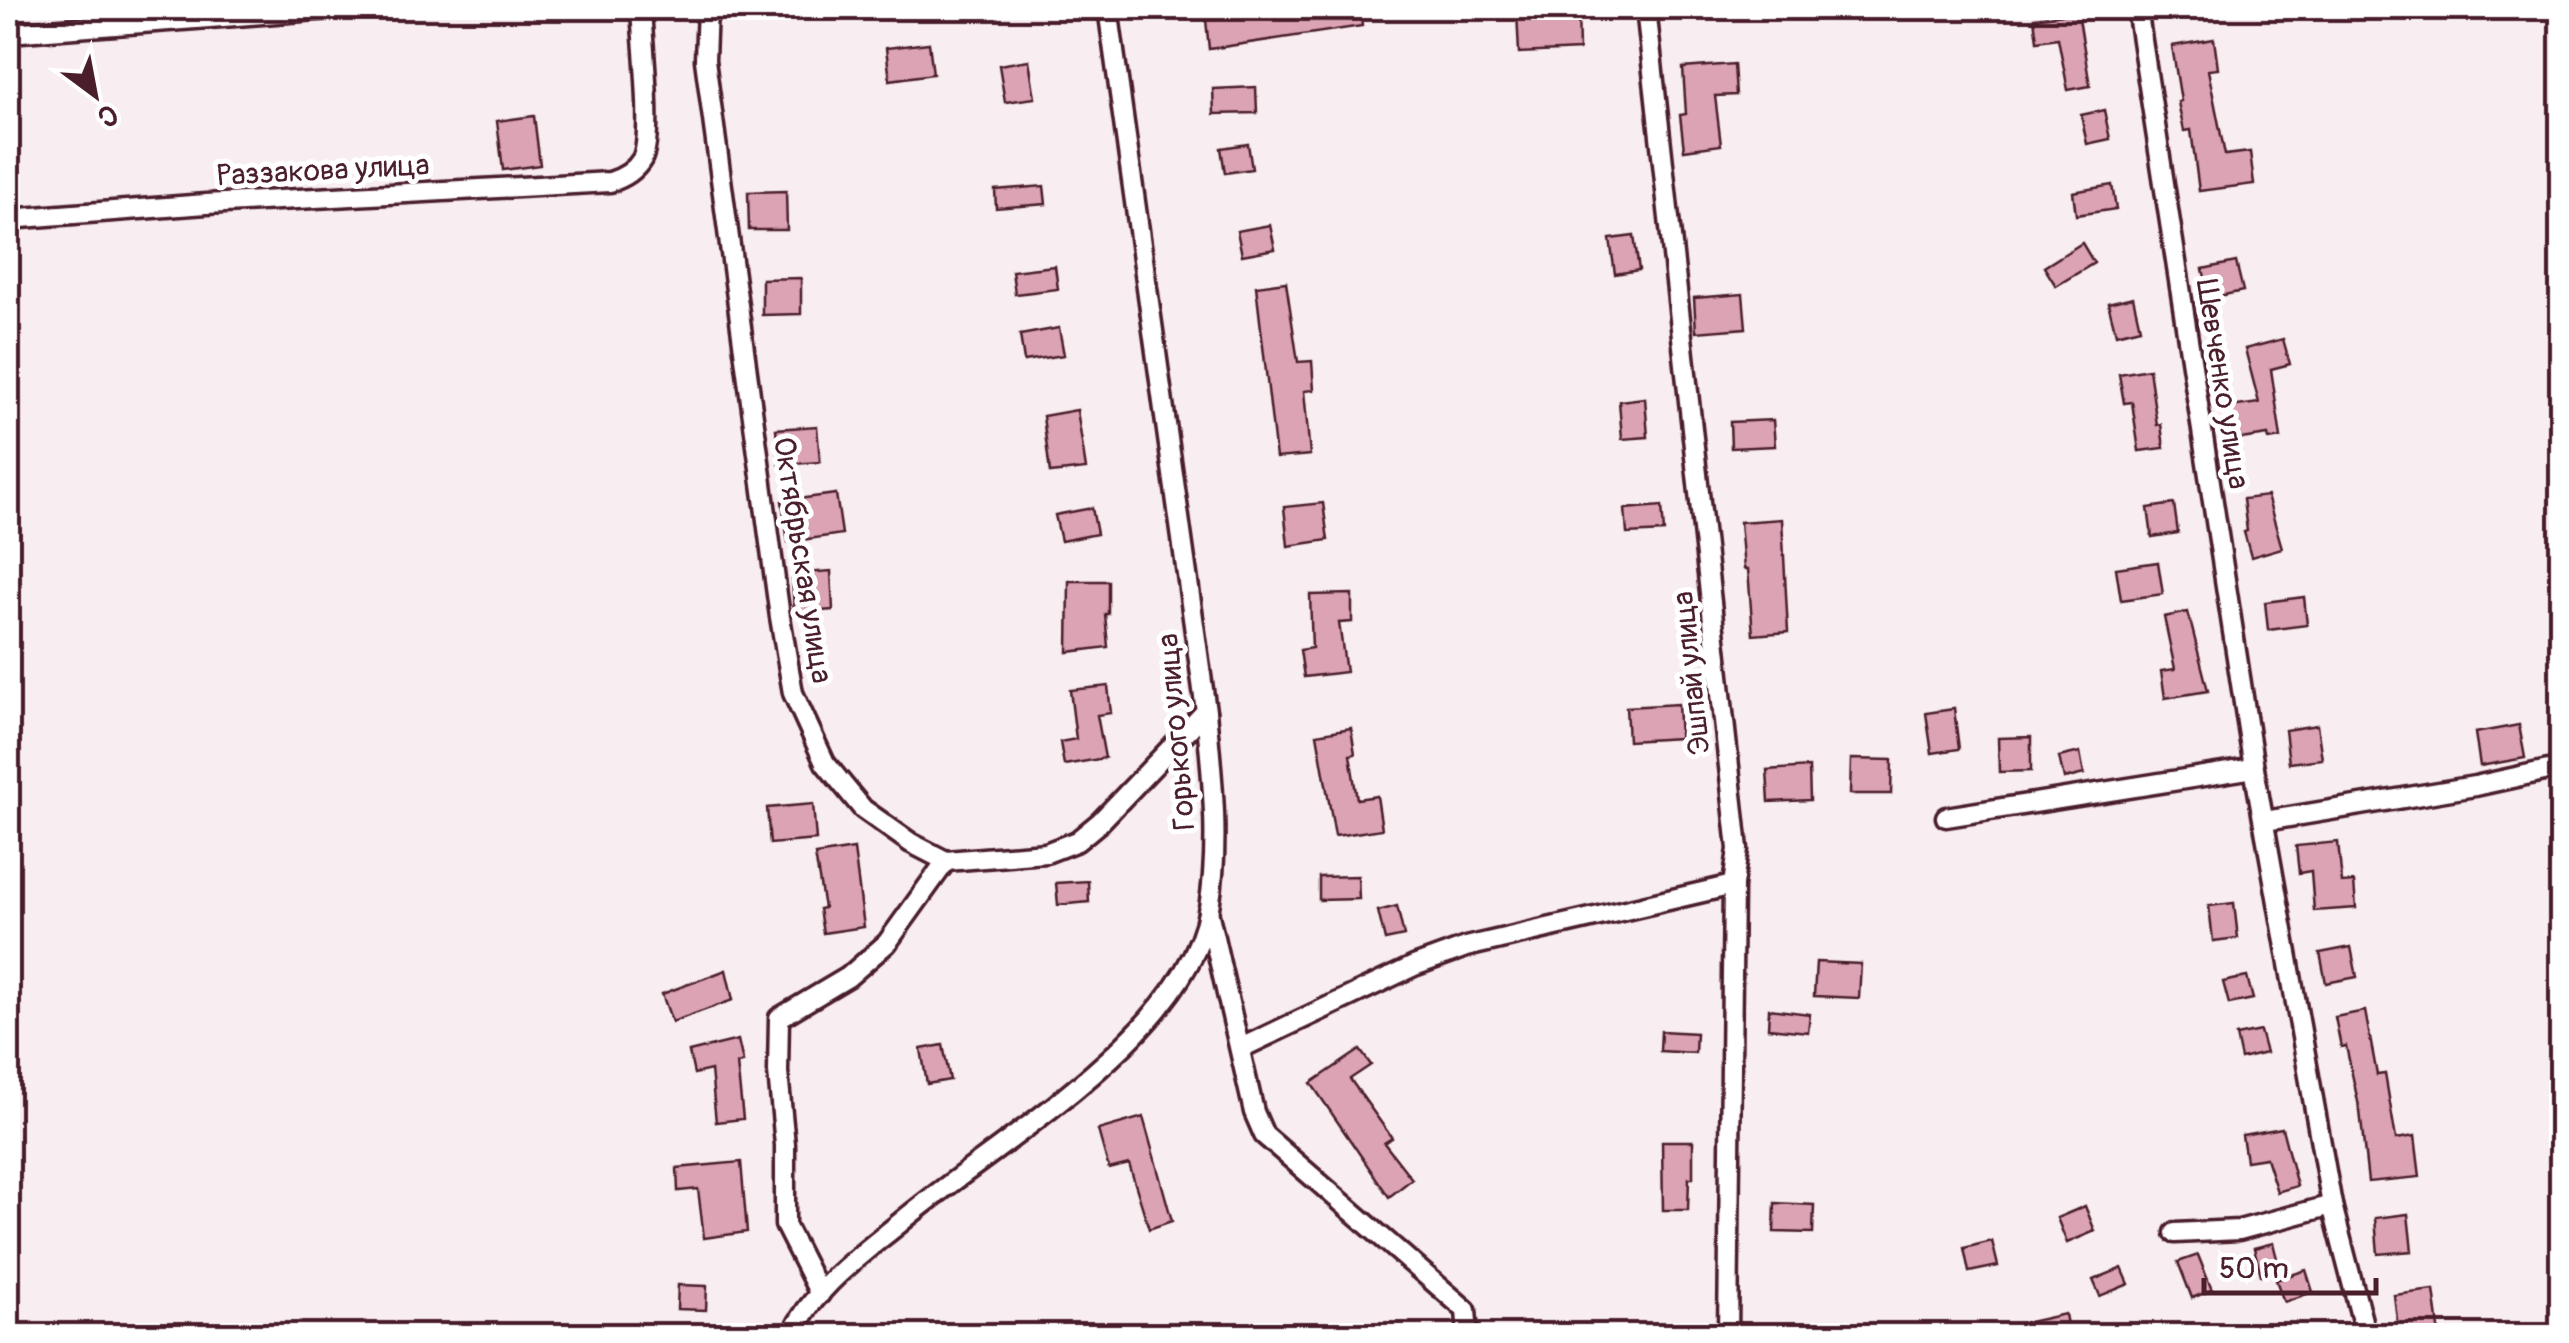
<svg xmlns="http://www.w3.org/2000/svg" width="2569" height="1343" viewBox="0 0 2569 1343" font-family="Pangolin,sans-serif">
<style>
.building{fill:#dba3b3;stroke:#4a1f2b;stroke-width:2.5}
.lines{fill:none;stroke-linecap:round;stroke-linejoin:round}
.street-casing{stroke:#4a1f2b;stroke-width:25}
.street{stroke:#fff;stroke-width:18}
.labels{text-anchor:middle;stroke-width:10;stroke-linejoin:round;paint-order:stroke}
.street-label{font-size:30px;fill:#4a1f2b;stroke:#fff}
</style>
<rect width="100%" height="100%" fill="#f8edf0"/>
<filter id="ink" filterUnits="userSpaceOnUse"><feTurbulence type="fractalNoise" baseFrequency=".01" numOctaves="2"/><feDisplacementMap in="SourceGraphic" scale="20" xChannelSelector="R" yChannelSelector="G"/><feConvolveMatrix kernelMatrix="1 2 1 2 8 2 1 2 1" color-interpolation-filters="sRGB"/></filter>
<g filter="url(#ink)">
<g class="building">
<polygon points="1298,8 1360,8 1362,26 1209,49 1206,20"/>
<polygon points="1578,9 1579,50 1519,53 1517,12"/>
<polygon points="2078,12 2090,86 2068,90 2058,38 2037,41 2034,18"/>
<polygon points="2214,39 2218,69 2208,70 2225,155 2250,152 2254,184 2199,191 2191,130 2184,131 2178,102 2181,101 2172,46"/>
<polygon points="929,43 933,74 890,80 886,48"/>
<polygon points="1029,60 1035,98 1005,102 999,65"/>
<polygon points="1734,64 1736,95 1715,96 1721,145 1684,150 1680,115 1686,114 1683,68"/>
<polygon points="1256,87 1257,113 1214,114 1213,89"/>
<polygon points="2104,110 2110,139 2087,144 2081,115"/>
<polygon points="534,116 540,165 503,170 497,121"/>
<polygon points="1248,144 1252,169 1225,173 1221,148"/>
<polygon points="2112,185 2116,209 2076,215 2073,192"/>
<polygon points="1044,186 1046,204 996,208 995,190"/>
<polygon points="786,191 787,230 749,230 748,192"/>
<polygon points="1270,225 1275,249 1242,255 1237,231"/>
<polygon points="1634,236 1639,270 1615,274 1610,239"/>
<polygon points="2082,243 2094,263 2056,286 2044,267"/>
<polygon points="2236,262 2243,291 2210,298 2203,269"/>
<polygon points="1055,266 1058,289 1015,294 1012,271"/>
<polygon points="801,278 801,314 762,315 762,279"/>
<polygon points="1286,282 1298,362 1312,361 1314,390 1304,391 1310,455 1276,458 1256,286"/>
<polygon points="1743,294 1746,328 1696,332 1694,298"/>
<polygon points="2133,297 2140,328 2116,334 2108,303"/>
<polygon points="1059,328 1064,355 1024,361 1020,335"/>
<polygon points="2283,339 2290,364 2271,369 2281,438 2269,440 2268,435 2234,440 2230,407 2259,403 2245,349"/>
<polygon points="2149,369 2157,425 2161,424 2164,448 2139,451 2132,402 2124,403 2119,374"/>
<polygon points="1645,398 1648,437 1622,439 1619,401"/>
<polygon points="1077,410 1086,469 1050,473 1043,416"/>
<polygon points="1773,420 1775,446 1731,448 1730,422"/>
<polygon points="817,426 820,462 779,465 776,429"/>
<polygon points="836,494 842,534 788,542 782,501"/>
<polygon points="2267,496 2282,548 2251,557 2244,532 2247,531 2243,499"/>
<polygon points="1323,503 1328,540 1288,546 1284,507"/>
<polygon points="2174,504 2178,533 2152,537 2148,508"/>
<polygon points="1662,506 1664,532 1627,534 1625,509"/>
<polygon points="1092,508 1097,534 1061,541 1055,515"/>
<polygon points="1782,519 1788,632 1753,635 1748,569 1744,569 1740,522"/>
<polygon points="2158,562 2163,594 2121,600 2116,568"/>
<polygon points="831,571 833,610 794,613 792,574"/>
<polygon points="1069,581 1108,581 1108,614 1105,614 1108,647 1068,652"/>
<polygon points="1352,594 1352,622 1339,623 1346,672 1304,677 1300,650 1312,648 1310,595"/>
<polygon points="2304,597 2307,625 2268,630 2265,602"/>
<polygon points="2188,612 2208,691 2165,698 2161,671 2175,669 2164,617"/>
<polygon points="1108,686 1111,713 1097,715 1105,758 1064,765 1060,742 1076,739 1070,690"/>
<polygon points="1678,704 1680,738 1628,741 1626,707"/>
<polygon points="1954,709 1959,749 1932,753 1926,713"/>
<polygon points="2317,725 2322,759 2289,763 2285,730"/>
<polygon points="2519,725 2525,758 2480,766 2475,733"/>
<polygon points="1351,728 1355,754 1350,755 1357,799 1377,796 1382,829 1335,836 1317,734"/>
<polygon points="2031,737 2031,771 1999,772 1998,738"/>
<polygon points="2080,752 2084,774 2064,779 2059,757"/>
<polygon points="1851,759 1892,760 1891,794 1850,794"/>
<polygon points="1809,767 1810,800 1769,802 1767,770"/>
<polygon points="813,804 816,840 770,844 767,808"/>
<polygon points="2338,842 2342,883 2354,882 2356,908 2314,911 2311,871 2299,873 2296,846"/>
<polygon points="854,849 864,927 823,933 819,909 824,908 815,855"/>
<polygon points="1358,876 1359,899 1319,900 1319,877"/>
<polygon points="1088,881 1089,902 1058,905 1056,883"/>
<polygon points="2234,903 2238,938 2213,941 2209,906"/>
<polygon points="1397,906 1404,936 1385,940 1378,911"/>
<polygon points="2351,947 2357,977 2326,983 2320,953"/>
<polygon points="1816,962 1861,964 1859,998 1814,996"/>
<polygon points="726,970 733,1000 672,1022 662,994"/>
<polygon points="2247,977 2253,999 2229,1004 2223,982"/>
<polygon points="1769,1009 1810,1014 1808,1032 1768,1028"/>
<polygon points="2365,1011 2377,1075 2385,1074 2396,1139 2415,1136 2420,1177 2368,1182 2360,1111 2346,1046 2341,1047 2335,1017"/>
<polygon points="1661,1031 1696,1033 1695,1053 1660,1051"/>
<polygon points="2260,1031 2266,1053 2241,1059 2236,1036"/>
<polygon points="738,1040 743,1062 737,1064 743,1119 716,1122 711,1070 694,1074 689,1052"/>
<polygon points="943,1045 950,1080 927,1084 921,1049"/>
<polygon points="1360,1050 1371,1065 1350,1079 1392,1138 1384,1143 1412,1179 1389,1197 1311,1083"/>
<polygon points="1143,1117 1172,1221 1149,1229 1129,1164 1109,1169 1098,1130"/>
<polygon points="2282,1128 2297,1186 2277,1192 2266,1158 2246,1161 2242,1135"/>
<polygon points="1662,1141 1693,1141 1693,1178 1689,1178 1688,1210 1663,1210"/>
<polygon points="741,1162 747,1232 704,1238 698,1189 678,1191 677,1168"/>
<polygon points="1775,1203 1814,1205 1813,1233 1774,1232"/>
<polygon points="2085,1206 2095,1231 2067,1243 2057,1218"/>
<polygon points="2408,1214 2412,1251 2378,1254 2375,1218"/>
<polygon points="1992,1241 1998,1266 1969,1272 1964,1248"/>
<polygon points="2273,1243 2280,1270 2261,1275 2254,1248"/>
<polygon points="2198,1255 2212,1290 2192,1298 2178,1262"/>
<polygon points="2122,1268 2129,1284 2100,1296 2093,1280"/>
<polygon points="2306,1270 2313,1292 2284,1302 2276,1280"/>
<polygon points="678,1285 707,1286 706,1310 677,1309"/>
<polygon points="2434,1290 2440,1336 2399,1336 2394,1295"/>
<polygon points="2065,1314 2068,1331 2047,1336 2003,1336 2002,1328"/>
</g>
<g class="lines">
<defs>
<g id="street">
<polyline points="707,8 705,60 780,617 793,693 825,763 863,809 911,843 946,861 1046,853 1077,841 1100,822 1206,711"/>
<polyline points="1646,8 1738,849 1733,885 1728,1336"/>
<polyline points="2137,8 2254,768 2332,1205 2366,1336"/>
<polyline points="8,33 345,8"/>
<path d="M8 219 206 204 610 182C623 178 635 171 642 159 654 136 642 38 641 8"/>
<polyline points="1946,817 2254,768"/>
<polyline points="2265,821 2475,786 2562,767"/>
<polyline points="1208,911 1254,1112 1264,1135 1466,1310 1468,1336"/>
<polyline points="1241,1048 1414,966 1466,947 1733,885"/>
<polyline points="2175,1233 2239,1230 2332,1205"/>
<polyline points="820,1294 785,1225 785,1145 778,1072 779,1018 848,977 887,943 946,861"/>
<path d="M791 1336C813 1288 861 1255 901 1222 996 1142 1187 1036 1209 908 1220 842 1212 777 1206 711L1108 8"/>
</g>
</defs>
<use href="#street" class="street-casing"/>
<use href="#street" class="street"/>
</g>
</g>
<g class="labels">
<g class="street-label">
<text transform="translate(323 170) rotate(-3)" y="10">Раззакова улица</text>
<text transform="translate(2223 384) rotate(81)" y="10">Шевченко улица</text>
<text transform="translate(803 560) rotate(81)" y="10">Октябрьская улица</text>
<text transform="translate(1691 673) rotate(-96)" y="10">Эшпай улица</text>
<text transform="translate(1176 732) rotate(-95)" y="10">Горького улица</text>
</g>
</g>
<rect width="2569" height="1343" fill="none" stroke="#fff" stroke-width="40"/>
<rect x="20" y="20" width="2529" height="1303" fill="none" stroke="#4a1f2b" stroke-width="4" filter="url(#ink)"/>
<g transform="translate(95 95) rotate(148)" stroke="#ffffff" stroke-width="8" paint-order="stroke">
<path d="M0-8L18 38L0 25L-18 38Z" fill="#4a1f2b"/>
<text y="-15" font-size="28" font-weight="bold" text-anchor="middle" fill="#4a1f2b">С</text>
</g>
<path d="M2204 1278v15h172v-15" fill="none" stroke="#4a1f2b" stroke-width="5"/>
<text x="2219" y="1278" font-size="30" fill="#4a1f2b" stroke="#ffffff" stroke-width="8" paint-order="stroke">50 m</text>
</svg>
